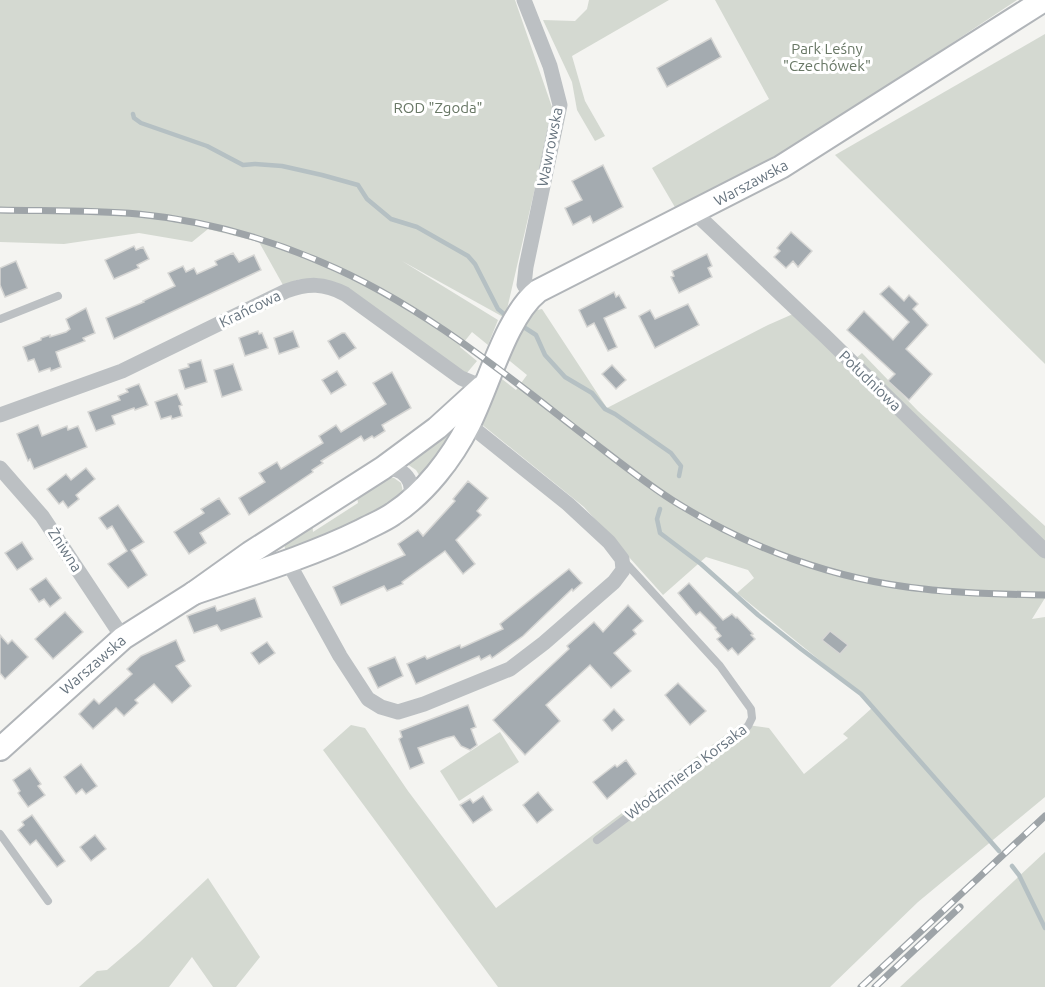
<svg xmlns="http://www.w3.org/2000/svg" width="1045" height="987" viewBox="0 0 1045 987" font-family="Ubuntu,sans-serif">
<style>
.green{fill:#d4d9d1}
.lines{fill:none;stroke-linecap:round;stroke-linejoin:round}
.stream{stroke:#b5c0c3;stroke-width:4.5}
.building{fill:#a4abb0;stroke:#d6d6d4;stroke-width:1.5}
.secondary-casing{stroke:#b1b5b9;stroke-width:26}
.lane{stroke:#bcc0c3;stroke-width:8}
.street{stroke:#bcc0c3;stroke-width:15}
.secondary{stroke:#fff;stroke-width:22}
.rail-casing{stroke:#9ea4a8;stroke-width:7}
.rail{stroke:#fff;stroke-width:4.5;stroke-dasharray:14;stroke-linecap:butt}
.labels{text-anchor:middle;stroke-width:6;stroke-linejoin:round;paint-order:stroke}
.park-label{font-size:15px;fill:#687765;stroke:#fff}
.street-label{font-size:15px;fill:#67747f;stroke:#fff}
</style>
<rect width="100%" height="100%" fill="#f4f4f1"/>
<g class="green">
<polygon points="0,0 515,0 553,110 505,318 402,261 498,320 488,345 472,332 460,347 477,361 466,374 320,279 300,279 283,285 259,242 208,229 192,242 139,233 64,244 0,242"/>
<polygon points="589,0 669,0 572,56 585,101 605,136 595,141 577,110 572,82 543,20 575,21 587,9"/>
<polygon points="715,0 1017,0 797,146 676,209 652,168 769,99"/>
<polygon points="1045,34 1045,364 835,155"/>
<polygon points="542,309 607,408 768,325 793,314 847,366 862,353 918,411 1045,526 1045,598 1032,619 1045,617 1045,797 918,902 830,987 498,987 323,750 351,725 365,728 408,791 496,908 740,724 769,728 804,774 848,738 843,734 872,708 861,694 737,593 754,578 748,570 706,557 663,595 584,507 480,423 498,376 516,390 527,375 506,358 527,312"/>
<polygon points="460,423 421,478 416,470 404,462"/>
<polygon points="389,477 394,478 401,483 403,492 402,496 385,511 287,551 285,549 284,539 312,520 313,532 358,503 356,491"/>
<polygon points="500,732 519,762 459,801 440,771"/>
<polygon points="1045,852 1045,987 900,987"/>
<polygon points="208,878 260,957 236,987 213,987 192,957 169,987 79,987 97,971 107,970 140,942"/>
</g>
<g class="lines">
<g class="stream">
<polyline points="133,114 134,118 141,123 207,146 243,165 255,164 282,166 322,175 358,185 367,199 391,219 417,227 468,256 475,264 498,309 509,318"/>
<polyline points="519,324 536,335 545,355 565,377 592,393 605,409 615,414 671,453 681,466 679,476"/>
<polyline points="660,509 657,519 660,533 701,564 758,615 801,649 861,694 999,851"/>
<polyline points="1012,866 1019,875 1045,928"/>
</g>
</g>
<g class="building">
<polygon points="711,38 721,57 667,87 657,68"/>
<polygon points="603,165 623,207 593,223 590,216 573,225 565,208 582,200 572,181"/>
<polygon points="791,232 812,251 798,267 793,261 786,268 774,257 780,251 777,248"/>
<polygon points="134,246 136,250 143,247 149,259 137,265 139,268 114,279 105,260"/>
<polygon points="233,253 239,262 254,255 261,270 114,339 106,318 144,302 143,301 175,286 168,273 183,266 186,272 194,268 197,274 217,265 215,261"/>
<polygon points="707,254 712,266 708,268 712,277 679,293 671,277 674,276 672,271"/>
<polygon points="16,261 27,288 5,297 0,285 0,268"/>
<polygon points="889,286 904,301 909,295 918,304 913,309 928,325 906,349 932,374 909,400 888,381 895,374 847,330 864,311 893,340 909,322 880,294"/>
<polygon points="614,292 616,297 619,295 626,308 604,318 617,347 608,351 594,323 587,327 579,310"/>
<polygon points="688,304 699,325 655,348 639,316 650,310 655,319"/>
<polygon points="86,308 95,333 83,338 85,341 56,352 61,367 51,371 50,368 39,372 34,359 28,361 23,347 41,340 41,338 50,335 50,337 66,332 70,329 66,319"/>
<polygon points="258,331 259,334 262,333 268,348 245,356 239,338"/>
<polygon points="293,331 299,347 279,354 274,338"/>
<polygon points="342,333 345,333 356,348 339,359 328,341"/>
<polygon points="201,360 207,382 185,389 179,370 189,367 188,364"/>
<polygon points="233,364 242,390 222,397 214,370"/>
<polygon points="612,365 626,380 616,389 602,374"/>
<polygon points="337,371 346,385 331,394 322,380"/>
<polygon points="392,372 411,408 382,425 385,431 374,438 372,436 364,441 361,436 321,461 323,463 312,470 313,472 249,515 239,498 265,482 259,473 277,462 281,469 323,443 319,436 336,425 341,432 386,404 373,383"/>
<polygon points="139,384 148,405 135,410 134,408 112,416 115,424 96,431 88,412 120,400 118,396 128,392 126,389"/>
<polygon points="177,394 182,405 179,406 182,416 172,419 171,416 161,419 155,402"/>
<polygon points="38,425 42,436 67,426 68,430 78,426 87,447 34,469 30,459 28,461 17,434"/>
<polygon points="86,468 95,479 76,495 79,499 68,508 63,501 59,504 47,489 66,474 71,480"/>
<polygon points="468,481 488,498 477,511 481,515 456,540 475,564 463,574 445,551 402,582 403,584 387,591 384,586 341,605 333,587 405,555 398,544 418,530 423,536 455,501 453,499"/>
<polygon points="219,498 230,514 200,533 206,543 189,554 174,532 204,513 201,509"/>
<polygon points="118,505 144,542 131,550 147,575 128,588 108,564 127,551 112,526 107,529 99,518"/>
<polygon points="22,542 33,559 17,570 5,553"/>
<polygon points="569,569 582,583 573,591 572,589 523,636 492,658 490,655 481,660 479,656 416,684 407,664 425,656 427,659 460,645 461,648 503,629 500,624"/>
<polygon points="46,578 61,598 50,607 44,599 39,602 30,589"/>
<polygon points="689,583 723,620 732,614 736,618 737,617 753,634 751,635 755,639 738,655 732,648 728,651 717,639 721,636 715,629 716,628 700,612 696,615 678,593"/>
<polygon points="255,598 262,617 221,631 217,625 194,633 187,616 215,606 217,611"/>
<polygon points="628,605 643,621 633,630 636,634 614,653 631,671 611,688 590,665 546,705 560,721 525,755 493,720 569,649 567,646 594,622 603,632"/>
<polygon points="65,612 83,632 53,659 35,639"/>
<polygon points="830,631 848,645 840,654 822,640"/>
<polygon points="0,635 8,644 12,640 28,657 5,679 0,673"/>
<polygon points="176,640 185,661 176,666 191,686 172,703 154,684 135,700 138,703 124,716 116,708 93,729 79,714 94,699 99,704 132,674 127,669 141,656"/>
<polygon points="267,642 275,653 259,664 251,653"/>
<polygon points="395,657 403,676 378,688 368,668"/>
<polygon points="678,683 706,711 690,725 665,695"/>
<polygon points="468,705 476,727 471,729 477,745 470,750 461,746 454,736 446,738 418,748 424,763 410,769 399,739 402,737 400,731"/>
<polygon points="614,709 624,720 612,731 603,720"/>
<polygon points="626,760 636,774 607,799 593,782 615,765 617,767"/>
<polygon points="81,764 97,786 86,794 82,789 76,794 64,777"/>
<polygon points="30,768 41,784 38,786 45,795 28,807 18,793 20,791 13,780"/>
<polygon points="538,792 553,810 537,823 523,805"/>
<polygon points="483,796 492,810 473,823 460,805 470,799 473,803"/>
<polygon points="32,815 65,861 57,867 36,840 30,845 18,830 24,825 22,822"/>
<polygon points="95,835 106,849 91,861 80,847"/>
</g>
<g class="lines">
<defs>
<g id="secondary">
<path d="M194 593C250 574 308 557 361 531 372 525 383 521 393 514 425 493 452 458 469 424 488 387 506 316 538 291L781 167 1044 0"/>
<polyline points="0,749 123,638 194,593 250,553 383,468 437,428 482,387"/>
</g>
</defs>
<use href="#secondary" class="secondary-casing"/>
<g class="lane">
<polyline points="0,319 58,296"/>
<polyline points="0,834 48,901"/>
<polyline points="597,840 748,726 752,718 751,709 720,666 623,560"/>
</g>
<g class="street">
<polyline points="524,0 550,66 560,105 526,267 524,285 533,296"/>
<polyline points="694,212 825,336 1045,551"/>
<path d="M0 415 122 371 286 291C308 283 324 283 345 294L461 378 473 383H486"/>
<polyline points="0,468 42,516 123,638"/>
<path d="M380 470C403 463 420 484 406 504"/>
<polyline points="288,562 340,656 368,699 381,707 398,712 424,704 510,669 544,643 614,582 623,570 622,559 609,542 568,504 462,419"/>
</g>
<use href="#secondary" class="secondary"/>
<defs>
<g id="rail">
<path d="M0 210C46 211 92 210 138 214 200 220 263 237 321 262 419 303 501 371 584 435 613 457 641 480 672 500 748 548 835 580 924 589 964 594 1005 594 1045 595"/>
<polyline points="861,987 1045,816"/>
<polyline points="875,987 960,907"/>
</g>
</defs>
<use href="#rail" class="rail-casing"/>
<use href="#rail" class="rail"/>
</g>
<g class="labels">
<g class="park-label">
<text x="827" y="54">Park Leśny<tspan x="827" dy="17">"Czechówek"</tspan></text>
<text x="438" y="113">ROD "Zgoda"</text>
</g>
<g class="street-label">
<text transform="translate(550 147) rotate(-79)" y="5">Wawrowska</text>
<text transform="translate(751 183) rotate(-28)" y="5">Warszawska</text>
<text transform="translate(250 309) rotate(-26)" y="5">Krańcowa</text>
<text transform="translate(870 381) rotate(44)" y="5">Południowa</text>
<text transform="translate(65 550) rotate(57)" y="5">Żniwna</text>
<text transform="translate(93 665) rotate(-41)" y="5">Warszawska</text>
<text transform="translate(686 772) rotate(-37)" y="5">Włodzimierza Korsaka</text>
</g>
</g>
</svg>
